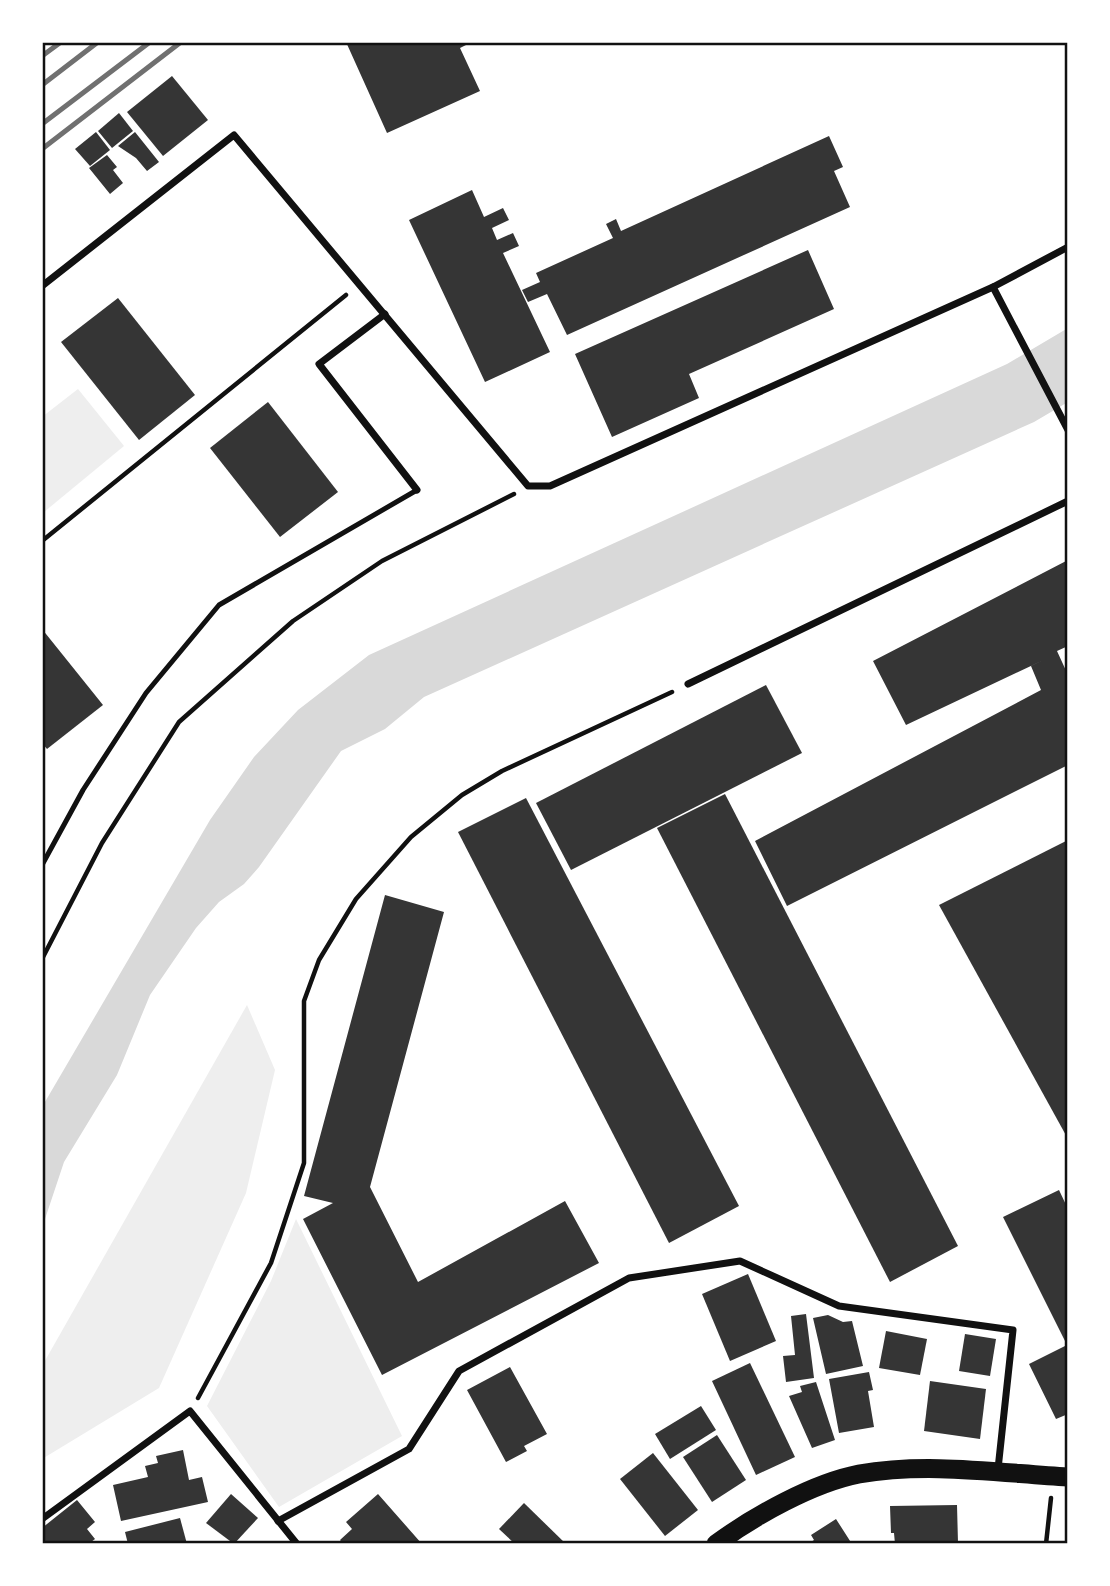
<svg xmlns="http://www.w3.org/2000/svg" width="1110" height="1586" viewBox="0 0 1110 1586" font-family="Lato,sans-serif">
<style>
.green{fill:#eee}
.water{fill:#d9d9d9}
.building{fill:#353535}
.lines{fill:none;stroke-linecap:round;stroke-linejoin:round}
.path{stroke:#111;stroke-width:4.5}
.service{stroke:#111;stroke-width:5}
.minor{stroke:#111;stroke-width:7}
.trunk{stroke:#111;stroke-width:19}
.rail{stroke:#707070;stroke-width:5}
.neatline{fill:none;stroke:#111;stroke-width:2.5}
</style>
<rect width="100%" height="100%" fill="#fff"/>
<g class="green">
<polygon points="78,389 124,446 44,512 42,417"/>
<polygon points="247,1005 275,1070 246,1193 159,1388 42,1459 42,1366"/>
<polygon points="296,1219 402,1436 279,1507 207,1406 271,1281"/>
</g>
<polygon class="water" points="1068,328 1068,402 1034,422 424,697 385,729 341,751 259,867 244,884 219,902 196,928 150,995 117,1075 64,1162 42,1228 42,1107 210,820 254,757 298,710 369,655 1007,364"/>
<g class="building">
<polygon points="346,42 472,42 460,48 480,91 387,133"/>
<polygon points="172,76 208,120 163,156 127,112"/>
<polygon points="119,113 133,131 112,148 98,131"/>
<polygon points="96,132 110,150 90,166 75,149"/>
<polygon points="135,132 159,162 147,171 136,158 118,146"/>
<polygon points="829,136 843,167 834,171 850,207 567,335 547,294 528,302 522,290 540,282 536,273 613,238 606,224 616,219 621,231"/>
<polygon points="107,155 117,167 113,170 123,183 110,194 89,168"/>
<polygon points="472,190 484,217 503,208 509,220 492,228 497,240 513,233 519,246 503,253 550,352 485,382 409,220"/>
<polygon points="808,250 834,309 689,374 699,398 612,437 575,354"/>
<polygon points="118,298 195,395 139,440 61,342"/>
<polygon points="268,402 338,492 280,537 210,448"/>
<polygon points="1068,560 1068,646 1057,651 1068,675 1068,765 787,906 755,841 1041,690 1031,666 1050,657 906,725 873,661"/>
<polygon points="42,629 103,705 47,749 42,743"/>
<polygon points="766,685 802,753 571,870 536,803"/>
<polygon points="725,794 958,1246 890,1282 657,828"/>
<polygon points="526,798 739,1206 669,1243 458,832"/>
<polygon points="1068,840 1068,1139 939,905"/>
<polygon points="385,895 444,912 370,1187 418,1282 565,1201 599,1263 382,1375 303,1219 333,1203 304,1196"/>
<polygon points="1059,1190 1068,1209 1068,1414 1056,1419 1029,1364 1067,1345 1003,1217"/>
<polygon points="748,1274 776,1341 730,1361 702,1294"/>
<polygon points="806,1314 814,1378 786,1382 783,1356 795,1355 791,1316"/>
<polygon points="828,1315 843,1322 852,1321 863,1366 826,1374 813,1318"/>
<polygon points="886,1331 927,1339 920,1375 879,1368"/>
<polygon points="965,1334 996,1339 990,1376 959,1371"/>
<polygon points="750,1363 795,1457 756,1475 712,1381"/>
<polygon points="510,1367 547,1434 524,1446 527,1451 506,1462 467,1390"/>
<polygon points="869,1372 873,1390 868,1391 874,1427 839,1433 829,1379"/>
<polygon points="930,1381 986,1389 980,1439 924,1431"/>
<polygon points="816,1382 835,1440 812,1448 789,1396 802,1392 800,1386"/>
<polygon points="701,1406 716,1430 670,1459 655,1434"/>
<polygon points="717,1435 746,1480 712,1502 683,1457"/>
<polygon points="183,1450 189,1480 202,1477 208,1502 121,1521 113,1485 148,1477 145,1466 158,1463 156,1456"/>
<polygon points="653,1453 698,1510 665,1536 620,1479"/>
<polygon points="231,1494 258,1518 234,1544 206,1523"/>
<polygon points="378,1494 422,1544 343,1544 340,1540 352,1529 346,1522"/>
<polygon points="77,1500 95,1522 87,1529 95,1539 91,1542 93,1544 42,1544 42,1528"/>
<polygon points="524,1503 566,1544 515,1544 499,1529"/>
<polygon points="957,1505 958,1543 895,1544 894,1533 891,1533 890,1506"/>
<polygon points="180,1518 187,1544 128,1544 125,1532"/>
<polygon points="836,1519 852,1544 808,1544 814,1540 811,1535"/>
</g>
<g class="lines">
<g class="path">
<polyline points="42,541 346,295"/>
<polyline points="42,959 102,843 179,722 293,621 382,561 514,494"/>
<polyline points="198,1398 271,1263 304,1163 304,1001 319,960 356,899 411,837 462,795 502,771 672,692"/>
<polyline points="1046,1544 1051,1498"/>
</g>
<polyline class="service" points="42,865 83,790 146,693 219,605 417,490"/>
<g class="minor">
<polyline points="42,286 234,135 528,486 550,486 993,287 1068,247"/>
<polyline points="993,287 1068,430"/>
<polyline points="385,314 319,364 417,490"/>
<polyline points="688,684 1068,501"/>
<polyline points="42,1519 190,1411 297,1544"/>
<polyline points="278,1521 409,1449 459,1371 629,1278 740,1261 839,1306 1013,1330 998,1469"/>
</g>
<path class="trunk" d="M716 1544C754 1516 813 1483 859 1474 928 1462 999 1473 1068 1477"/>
<g class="rail">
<polyline points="42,56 61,42"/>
<polyline points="42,85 98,42"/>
<polyline points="42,124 150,42"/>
<polyline points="42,149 181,42"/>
</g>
</g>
<rect width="1110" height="1586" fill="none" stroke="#ffffff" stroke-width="88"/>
<rect x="44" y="44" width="1022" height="1498" class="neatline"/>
</svg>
